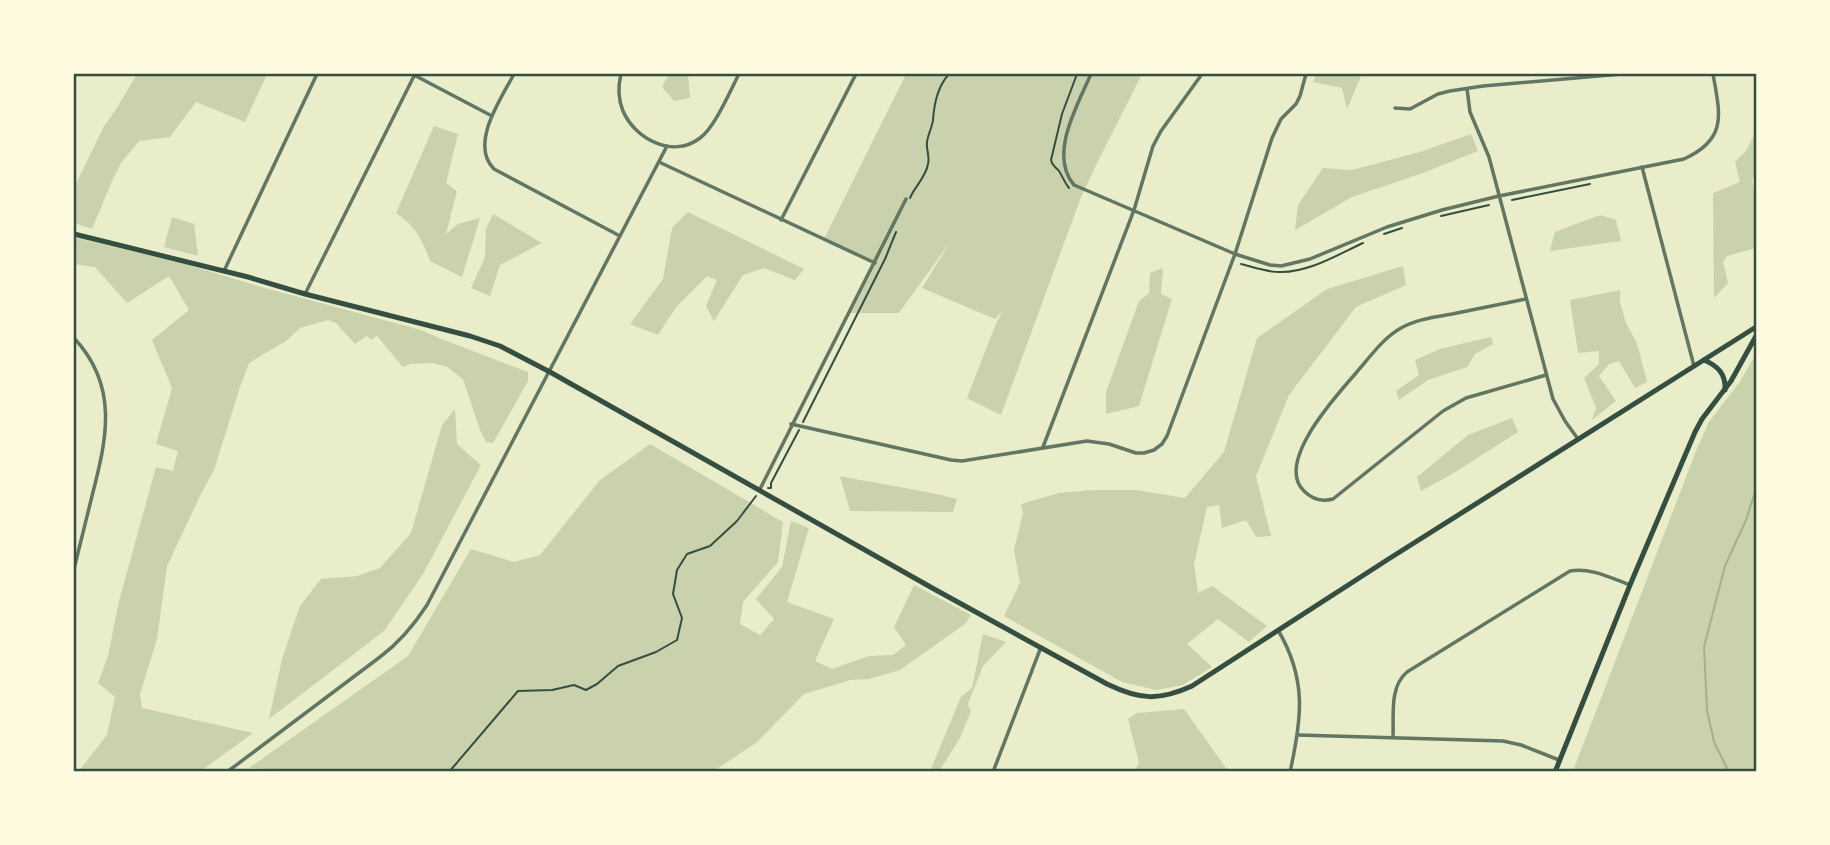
<svg xmlns="http://www.w3.org/2000/svg" width="1830" height="845" viewBox="0 0 1830 845" font-family="Overpass,sans-serif">
<style>
.green{fill:#cad2ad}
.lines{fill:none;stroke-linecap:round;stroke-linejoin:round}
.stream{stroke:#a3b18a;stroke-width:2}
.path{stroke:#344e41;stroke-width:2}
.minor{stroke:#617663;stroke-width:3.5}
.secondary{stroke:#344e41;stroke-width:5}
.primary{stroke:#344e41;stroke-width:5}
.neatline{fill:none;stroke:#344e41;stroke-width:2.5}
</style>
<rect width="100%" height="100%" fill="#e9edc9"/>
<g class="green">
<polygon points="137,74 267,74 245,122 196,102 170,137 139,141 121,163 112,181 92,229 74,223 74,188 104,126 115,111"/>
<polygon points="669,74 688,74 690,98 674,101 662,87"/>
<polygon points="906,74 1142,74 1096,165 1081,197 1001,415 967,398 993,331 1002,311 995,319 922,288 950,242 899,313 849,313 874,263 824,239"/>
<polygon points="1316,74 1362,74 1347,109 1342,88 1313,82"/>
<path d="M434 126 458 134 446 183 457 191 446 234 458 224 480 218 462 277 430 261C423 240 415 226 396 213Z"/>
<polygon points="1756,131 1756,169 1752,181 1756,194 1756,248 1727,256 1723,262 1728,283 1714,298 1713,193 1740,182 1735,162 1746,151"/>
<polygon points="1471,134 1478,151 1423,173 1352,197 1295,230 1298,205 1323,168 1352,170 1420,152"/>
<polygon points="688,212 804,269 795,280 764,268 743,275 714,321 706,306 717,280 707,276 676,307 658,335 630,324 663,279 672,228"/>
<polygon points="493,214 542,243 500,265 490,296 471,288 485,257 486,229"/>
<polygon points="1600,215 1616,220 1621,241 1550,251 1555,232"/>
<polygon points="172,217 194,224 198,256 164,247"/>
<polygon points="77,238 185,264 265,288 421,330 444,340 528,372 528,381 493,443 486,442 480,430 463,379 447,367 432,363 410,364 403,367 377,336 371,340 367,336 355,344 336,323 328,320 300,328 286,341 249,363 239,390 214,470 202,492 167,566 157,639 140,694 142,708 253,733 201,771 79,771 107,735 115,697 98,683 108,656 119,601 156,467 173,471 178,451 156,444 172,388 152,340 189,310 169,276 127,303 95,267 74,264 74,253"/>
<polygon points="1403,266 1406,285 1356,307 1289,395 1256,476 1271,536 1256,537 1246,520 1222,528 1219,505 1207,507 1194,564 1198,593 1212,586 1267,626 1249,642 1218,619 1187,644 1212,667 1183,685 1156,690 1122,682 1004,616 1020,583 1014,550 1023,513 1021,504 1059,493 1093,490 1137,490 1185,498 1224,452 1257,338 1327,289"/>
<polygon points="1163,268 1161,294 1172,299 1139,406 1106,414 1106,392 1139,301 1149,293 1150,273"/>
<polygon points="1620,290 1620,302 1626,323 1637,343 1647,382 1635,388 1619,361 1609,364 1599,376 1616,401 1592,420 1596,408 1584,378 1599,364 1599,351 1578,353 1570,300"/>
<polygon points="1491,337 1493,344 1475,354 1467,367 1428,380 1399,400 1396,391 1419,375 1415,360 1440,349"/>
<polygon points="1756,354 1756,771 1573,771 1698,446 1709,422 1739,383"/>
<polygon points="455,409 457,444 481,465 423,574 384,631 269,719 282,659 300,606 321,579 357,576 380,568 411,533 442,425"/>
<polygon points="1512,418 1518,432 1452,474 1421,491 1417,477 1468,435"/>
<polygon points="650,444 783,522 778,562 743,602 740,624 760,635 774,619 756,599 782,567 791,521 809,528 787,602 834,619 815,661 832,669 869,656 893,655 906,645 894,627 914,585 971,615 965,624 900,670 869,679 851,680 804,694 756,743 714,771 281,772 280,769 249,768 408,656 471,549 514,562 540,555 600,480"/>
<path d="M840 476C879 484 918 489 957 499L953 512 850 511Z"/>
<polygon points="983,634 1006,642 983,666 968,704 971,711 960,738 943,765 940,771 930,771 961,697 972,688"/>
<polygon points="1184,709 1228,771 1134,771 1139,763 1128,719 1137,713"/>
</g>
<g class="lines">
<polyline class="stream" points="1729,772 1714,742 1707,710 1704,647 1725,566 1746,520 1756,489"/>
<g class="path">
<path d="M1069 188C1064 182 1063 177 1059 171 1055 166 1052 166 1051 160L1062 114 1077 74"/>
<path d="M910 198C915 186 926 177 928 164 930 157 926 149 927 142 928 134 932 128 933 120 934 104 938 86 949 74"/>
<polyline points="1512,200 1590,184"/>
<polyline points="1441,216 1489,205"/>
<polyline points="1384,234 1402,228"/>
<path d="M1241 264C1253 267 1266 272 1279 272 1308 273 1337 255 1363 243"/>
<polyline points="803,422 885,259 896,232"/>
<polyline points="768,488 771,488 771,483 799,430"/>
<polyline points="449,772 518,691 552,690 574,685 586,690 597,684 618,666 656,652 677,640 682,618 673,594 677,570 687,554 710,546 737,521 756,496"/>
</g>
<g class="minor">
<path d="M514 74C501 99 469 144 494 169L620 236"/>
<path d="M621 74C618 86 618 99 623 111 635 139 673 159 700 138 715 127 730 91 739 74"/>
<path d="M1091 74C1078 104 1048 155 1074 185L1235 254 1270 265 1281 266 1310 259 1387 227 1442 210 1499 196 1684 159C1728 139 1720 114 1713 74"/>
<polyline points="414,75 492,116"/>
<polyline points="1467,89 1470,112 1489,157 1553,399 1565,421 1578,439"/>
<polyline points="1395,108 1410,109 1438,94 1450,91 1483,86 1622,74"/>
<polyline points="659,162 875,263"/>
<polyline points="1642,167 1694,366"/>
<polyline points="781,220 856,74"/>
<polyline points="224,271 317,74"/>
<polyline points="305,294 415,74"/>
<path d="M1526 299C1501 304 1477 309 1452 314 1435 317 1417 319 1401 328 1383 338 1370 357 1356 373 1338 394 1274 462 1304 491 1312 499 1322 502 1333 499L1443 411 1466 398 1546 375"/>
<path d="M74 338C119 386 107 438 92 496 86 520 80 544 74 569"/>
<polyline points="791,424 951,460 962,461 1087,441 1109,444 1136,453 1144,453 1154,450 1162,444 1167,436 1235,254 1272,138 1281,119 1296,104 1300,96 1306,74"/>
<polyline points="1043,447 1134,210 1153,146 1161,131 1202,74"/>
<polyline points="760,489 906,199"/>
<path d="M1278 630C1307 679 1302 718 1290 772"/>
<polyline points="1298,735 1503,741 1521,745 1559,760"/>
<path d="M1393 737C1394 716 1389 687 1407 672L1570 571C1590 567 1611 578 1630 585"/>
<path d="M227 772 380 657C400 642 414 625 427 605L667 146"/>
<polyline points="993,772 1041,647"/>
</g>
<polyline class="secondary" points="1555,772 1630,585 1695,432 1702,419 1731,381 1756,336"/>
<g class="primary">
<path d="M74 234 248 277 305 294 470 336 500 346 550 372 934 589 1107 684C1140 700 1159 701 1192 686L1387 560 1756 327"/>
<path d="M1704 360C1718 366 1726 374 1725 390"/>
</g>
</g>
<rect width="1830" height="845" fill="none" stroke="#fefae0" stroke-width="150"/>
<rect x="75" y="75" width="1680" height="695" class="neatline"/>
</svg>
